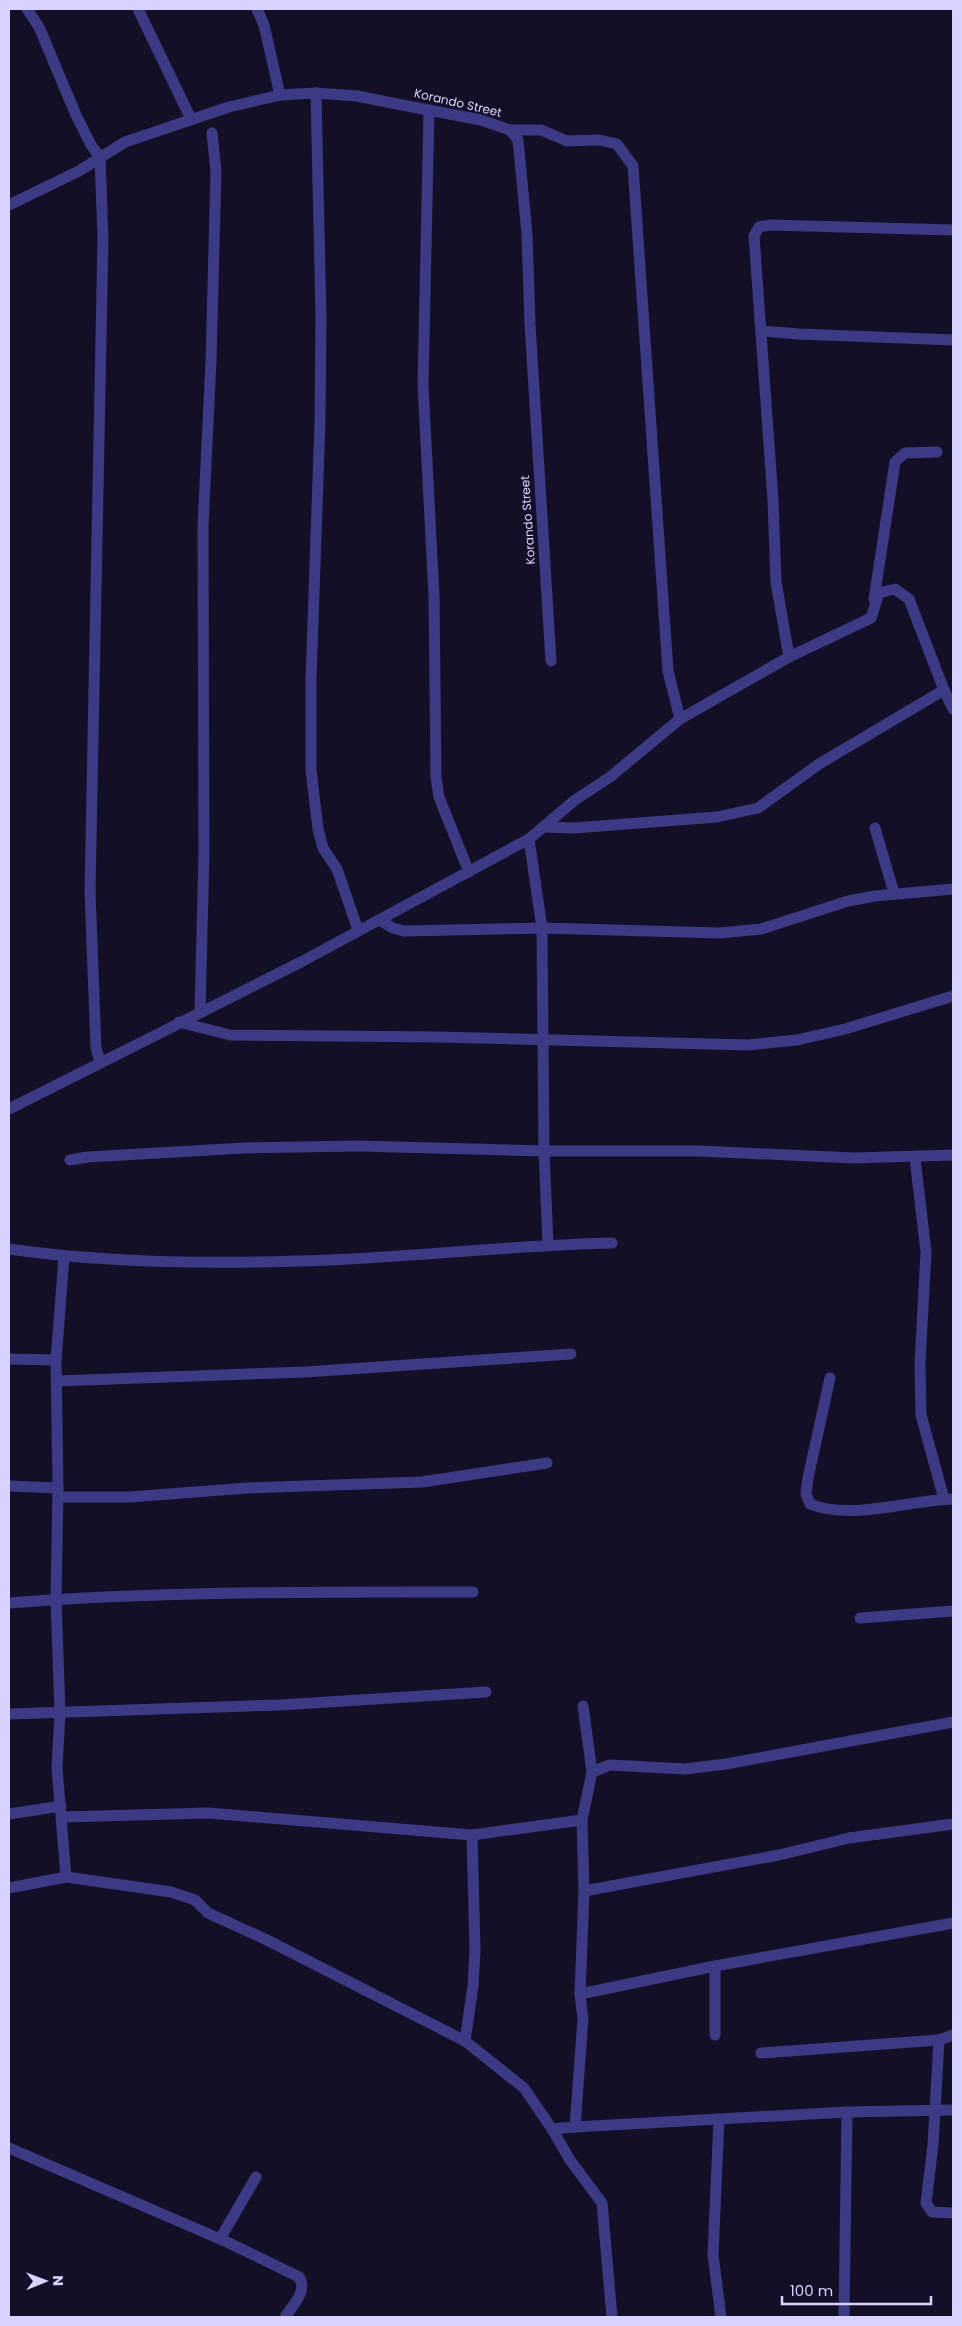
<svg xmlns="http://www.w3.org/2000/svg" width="962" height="2326" viewBox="0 0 962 2326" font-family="Poppins,sans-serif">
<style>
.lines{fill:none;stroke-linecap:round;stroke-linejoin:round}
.street{stroke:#3d3a85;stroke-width:11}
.labels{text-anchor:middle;stroke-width:4;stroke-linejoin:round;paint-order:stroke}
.street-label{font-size:12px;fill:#d9d4ff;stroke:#130f26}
</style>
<rect width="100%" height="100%" fill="#130f26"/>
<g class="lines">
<g class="street">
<polyline points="27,9 39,27 76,115 91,145 100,157 103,238 90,891 96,1048 100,1062"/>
<polyline points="138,9 191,119"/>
<polyline points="257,9 264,25 280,95"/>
<polyline points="316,93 321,317 320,422 311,679 311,770 318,829 323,848 337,869 358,930"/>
<polyline points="429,110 423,385 434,596 436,777 439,797 469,872"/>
<polyline points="510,130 541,130 567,141 599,140 617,144 633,166 668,671 680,719"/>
<polyline points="9,205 79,171 125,142 229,107 280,95 316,93 357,96 397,104 481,120 510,130 518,140 527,234 530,324 551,661"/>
<polyline points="761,331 799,334 953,340"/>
<polyline points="874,599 895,462 905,453 937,452"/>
<polyline points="789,657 776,582 773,500 754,236 759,227 771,225 953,230"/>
<polyline points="543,827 574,828 717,817 758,808 819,764 944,690"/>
<polyline points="875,828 894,893"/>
<polyline points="529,839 542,928 544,1151 548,1245"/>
<polyline points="379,920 393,928 404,931 542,928 720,933 761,929 848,901 875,896 953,889"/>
<polyline points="200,1011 204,853 203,526 211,361 216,171 212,133"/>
<polyline points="179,1022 230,1035 438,1037 748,1045 797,1040 845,1029 953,996"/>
<polyline points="9,1109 301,962 529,839 575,800 610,777 680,719 789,657 871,618 879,593 895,589 909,599 944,690 953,709"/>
<polyline points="915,1158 926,1252 920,1363 921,1415 944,1499"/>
<polyline points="70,1160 88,1157 244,1148 358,1146 544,1151 700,1151 854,1158 953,1155"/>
<path d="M9 1249C115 1264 222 1264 329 1260 423 1256 517 1245 612 1243"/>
<polyline points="9,1359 56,1360"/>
<path d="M830 1378 808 1478 806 1494 810 1504C852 1521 909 1500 953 1499"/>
<polyline points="57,1381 305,1372 571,1354"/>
<polyline points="9,1486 58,1488"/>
<polyline points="58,1497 130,1497 247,1488 422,1482 547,1463"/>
<path d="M9 1603C163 1591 318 1592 473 1592"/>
<polyline points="860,1618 953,1611"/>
<polyline points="583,1706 592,1772"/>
<polyline points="9,1714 280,1705 486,1692"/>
<polyline points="9,1814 61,1806"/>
<polyline points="62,1817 208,1813 472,1835 582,1820"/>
<polyline points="66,1877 171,1892 195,1900 208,1913 267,1940 465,2041 524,2088 552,2129 570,2160 602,2203 612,2317"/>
<polyline points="9,1888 66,1877 57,1768 60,1713 56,1599 58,1488 56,1360 64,1257"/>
<polyline points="584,1891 779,1855 849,1838 953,1824"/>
<polyline points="715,1966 715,2035"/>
<polyline points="580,1994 715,1966 953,1923"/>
<polyline points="939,2040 933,2145 926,2203 932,2212 953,2213"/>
<polyline points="465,2041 473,1986 475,1951 472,1835"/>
<polyline points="761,2053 939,2040 953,2035"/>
<polyline points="719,2119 713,2255 721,2317"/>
<polyline points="575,2127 847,2112 953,2110"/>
<polyline points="552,2129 575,2127 583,2019 580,1994 584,1891 582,1820 592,1772 610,1765 685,1769 726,1764 953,1722"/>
<path d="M9 2148 227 2242 299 2277C308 2291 293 2305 285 2317"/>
<polyline points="220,2239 256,2177"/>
<polyline points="844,2317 847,2112"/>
</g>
</g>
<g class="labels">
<g class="street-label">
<text transform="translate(458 103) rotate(13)" y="4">Korando Street</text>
<text transform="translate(528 520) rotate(-94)" y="4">Korando Street</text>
</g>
</g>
<rect width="962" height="2326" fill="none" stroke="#d9d4ff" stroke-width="20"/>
<g transform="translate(45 2281) rotate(89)" stroke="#130f26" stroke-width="4" paint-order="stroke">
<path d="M0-4L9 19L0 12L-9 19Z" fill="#d9d4ff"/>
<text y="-8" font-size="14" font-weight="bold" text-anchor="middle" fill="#d9d4ff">N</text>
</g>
<path d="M782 2296v8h149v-8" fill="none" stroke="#d9d4ff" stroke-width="2.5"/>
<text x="790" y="2296" font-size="15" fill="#d9d4ff" stroke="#130f26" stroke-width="4" paint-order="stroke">100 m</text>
</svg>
